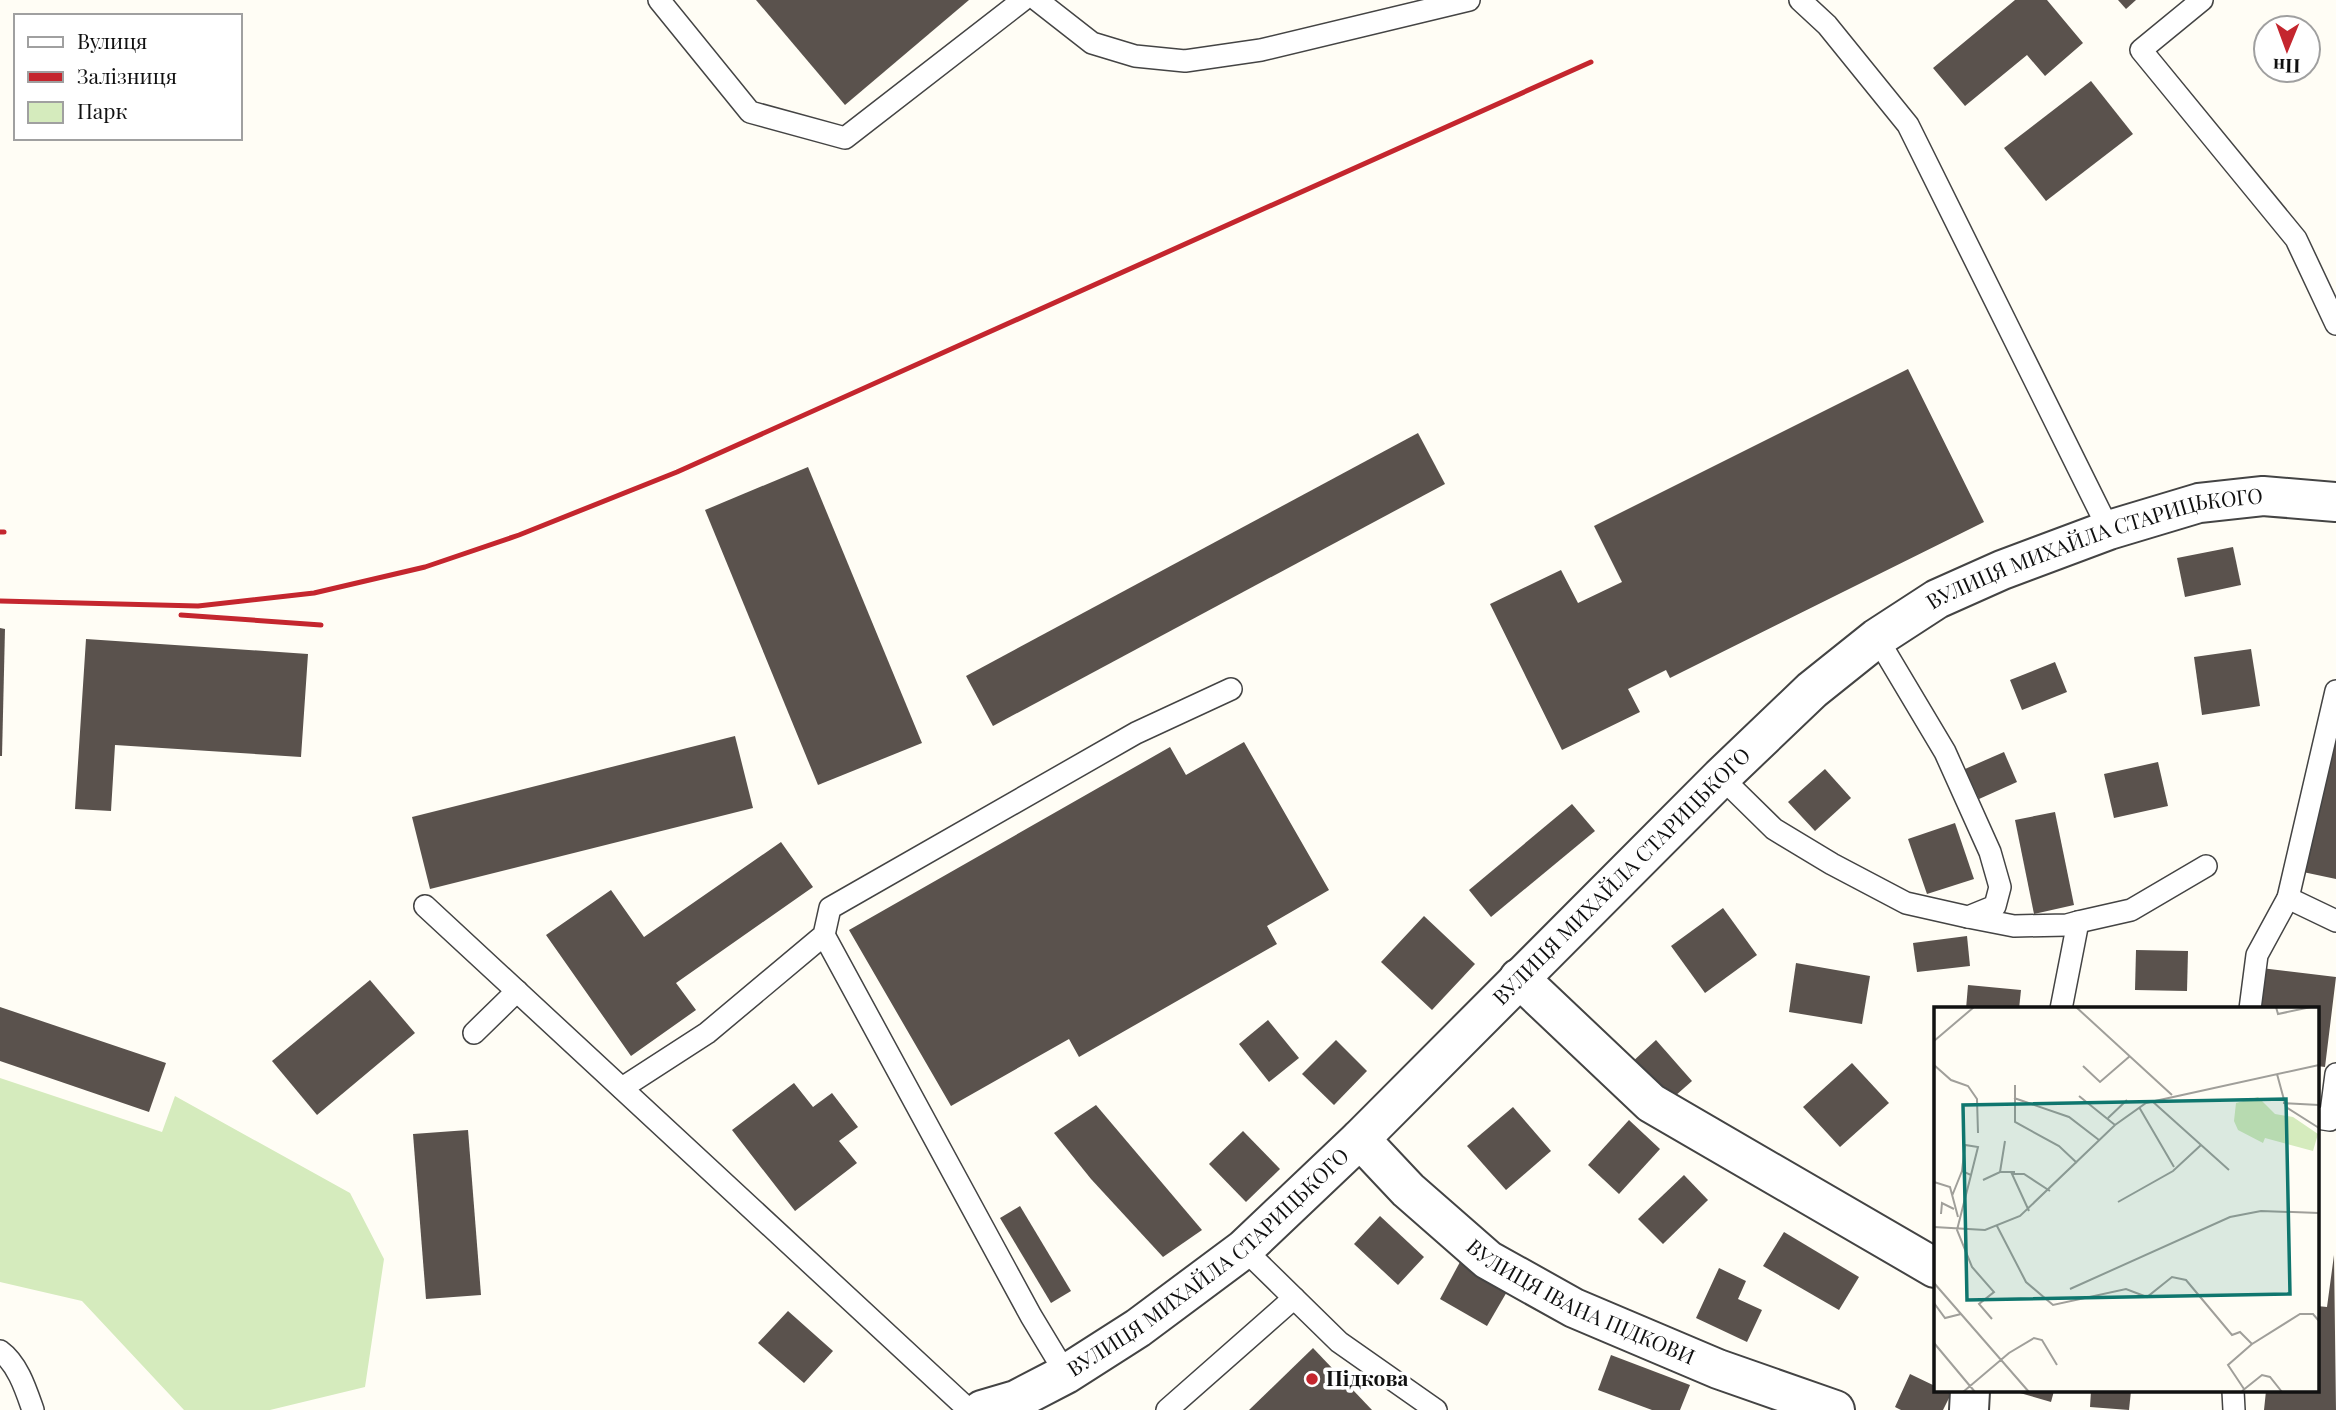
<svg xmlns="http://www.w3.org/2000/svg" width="2336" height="1410" viewBox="0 0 2336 1410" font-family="'Playfair Display',serif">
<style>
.green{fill:#d5ebbd}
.building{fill:#5a524d}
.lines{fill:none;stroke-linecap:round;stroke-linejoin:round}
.lane-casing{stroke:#444;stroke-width:24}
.street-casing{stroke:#444;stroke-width:42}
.lane{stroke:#fff;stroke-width:21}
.street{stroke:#fff;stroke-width:38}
.rail{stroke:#c4262e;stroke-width:5}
.poi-dot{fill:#c4262e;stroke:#fff;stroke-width:2.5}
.labels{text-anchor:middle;stroke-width:7;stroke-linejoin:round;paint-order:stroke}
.street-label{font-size:21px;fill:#111;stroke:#fff}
.poi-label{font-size:21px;font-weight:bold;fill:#111;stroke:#fff;text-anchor:start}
.inset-road{fill:none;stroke:#a09f9a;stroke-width:2}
.view{fill:#0f766e;fill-opacity:0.15;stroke:#0f766e;stroke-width:3.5}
.inset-edge{fill:none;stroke:#111;stroke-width:3.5}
</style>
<rect width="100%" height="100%" fill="#fffdf5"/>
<polygon class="green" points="0,1078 162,1132 175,1096 350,1193 384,1259 365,1387 270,1410 184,1410 82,1301 0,1282"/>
<g class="building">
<polygon points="756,0 969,0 845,105"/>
<polygon points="2015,0 2047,0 2083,43 2045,76 2027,55 1965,106 1933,68"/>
<polygon points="2118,0 2136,0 2126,9"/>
<polygon points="2091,81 2133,134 2046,201 2004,148"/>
<polygon points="1908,369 1984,522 1670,678 1666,670 1628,689 1640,712 1562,750 1490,604 1561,570 1578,603 1622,582 1594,526"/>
<polygon points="1418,433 1445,484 993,726 966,676"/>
<polygon points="808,467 922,743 818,785 705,510"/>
<polygon points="2233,547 2241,585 2185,597 2177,558"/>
<polygon points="0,628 5,629 2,756 0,756"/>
<polygon points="86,639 308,654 301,757 115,745 111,811 75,809"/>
<polygon points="2251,649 2260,706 2202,715 2194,657"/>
<polygon points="2055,662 2067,692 2022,710 2010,680"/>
<polygon points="2336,724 2336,879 2303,872"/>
<polygon points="735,736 753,808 430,889 412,817"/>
<polygon points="1244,742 1329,890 1267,926 1277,944 1079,1057 1069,1039 951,1106 849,930 1170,747 1186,775"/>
<polygon points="2004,752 2017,782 1979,799 1965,769"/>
<polygon points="2158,762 2168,806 2114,818 2104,774"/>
<polygon points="1825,769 1851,798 1815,831 1788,802"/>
<polygon points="1572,804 1595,831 1491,917 1469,890"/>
<polygon points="2055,812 2074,905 2034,914 2015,820"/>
<polygon points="1955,823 1974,879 1927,894 1908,839"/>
<polygon points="781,842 813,887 676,983 696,1010 631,1056 546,935 611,890 644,937"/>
<polygon points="1723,908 1757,955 1705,993 1671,946"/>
<polygon points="1424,916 1475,964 1432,1010 1381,962"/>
<polygon points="1967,936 1970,966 1917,972 1913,943"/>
<polygon points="2136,950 2188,951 2187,991 2135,990"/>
<polygon points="1796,963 1870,976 1862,1024 1789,1012"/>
<polygon points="2261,968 2336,977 2325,1067 2317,1066 2317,1009 2256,1009"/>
<polygon points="370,980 415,1033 317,1115 272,1061"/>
<polygon points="1968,985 2021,990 2019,1009 1966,1009"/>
<polygon points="0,1007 166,1063 149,1112 0,1061"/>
<polygon points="1268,1020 1299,1058 1269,1082 1239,1044"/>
<polygon points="1336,1040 1367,1071 1334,1105 1302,1074"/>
<polygon points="1656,1040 1692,1081 1666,1104 1630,1064"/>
<polygon points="1852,1063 1889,1103 1840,1147 1803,1107"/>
<polygon points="794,1083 813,1107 832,1093 858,1127 839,1141 857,1163 795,1211 732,1130"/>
<polygon points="1096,1105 1202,1230 1163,1257 1091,1179 1054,1133"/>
<polygon points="1513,1107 1551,1151 1506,1190 1467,1146"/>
<polygon points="1629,1120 1660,1149 1619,1194 1588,1165"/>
<polygon points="468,1130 481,1295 426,1299 413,1134"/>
<polygon points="1243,1131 1280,1169 1246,1202 1209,1164"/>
<polygon points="1684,1175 1708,1200 1663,1244 1638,1219"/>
<polygon points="1020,1206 1071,1291 1051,1303 1000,1218"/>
<polygon points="1380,1216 1424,1257 1398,1285 1354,1244"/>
<polygon points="1784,1232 1859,1277 1839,1310 1763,1266"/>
<polygon points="2334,1255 2336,1410 2264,1410 2266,1391 2317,1391 2317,1306 2327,1307"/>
<polygon points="1460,1262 1508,1290 1487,1326 1440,1299"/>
<polygon points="1719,1268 1746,1281 1738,1299 1762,1310 1747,1342 1696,1318"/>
<polygon points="788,1311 833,1351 804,1383 758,1343"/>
<polygon points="1313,1348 1372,1410 1249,1410"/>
<polygon points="1611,1355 1690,1385 1680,1410 1652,1410 1598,1390"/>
<polygon points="1910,1374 1935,1386 1935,1391 1945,1391 1951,1394 1943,1410 1901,1410 1895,1407"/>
<polygon points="2013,1391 2054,1391 2051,1402"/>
<polygon points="2091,1391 2131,1391 2129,1410 2090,1407"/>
</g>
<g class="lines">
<defs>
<g id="lane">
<polyline points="659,0 750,112 845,138 1023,0"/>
<polyline points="1037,0 1092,43 1135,56 1185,61 1261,50 1469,0"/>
<polyline points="1800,0 1827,25 1908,125 2109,530"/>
<polyline points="2202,0 2141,50 2296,239 2336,324"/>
<polyline points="1721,777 1774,829 1832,864 1906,903 1968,917 1995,906 2000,887 1990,852 1945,752 1877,638"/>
<polyline points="2288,898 2336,921"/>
<polyline points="425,906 969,1410"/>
<polyline points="1968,917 2014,926 2067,925 2078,922 2131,910 2206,866"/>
<polyline points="824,935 1031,1316 1066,1374"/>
<polyline points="2061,1009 2078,922"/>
<polyline points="2250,1009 2257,955 2288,898 2336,691"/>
<polyline points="474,1033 517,991"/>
<polyline points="622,1088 707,1033 824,935 830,908 1136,733 1231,689"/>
<polyline points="2317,1118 2330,1120 2336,1074"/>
<polyline points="1244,1249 1339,1342 1436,1410"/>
<path d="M0 1351C18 1364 26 1390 33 1410"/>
<polyline points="2233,1391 2234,1410"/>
<polyline points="1167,1410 1294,1298"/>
</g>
<g id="street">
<polyline points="1519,978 1651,1103 1935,1268"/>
<path id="s1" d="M1360 1139 1408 1190 1488 1260 1574 1308 1718 1369 1835 1410"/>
<path id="s2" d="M982 1410 1016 1400 1066 1374 1138 1328 1244 1249 1360 1139 1721 777 1812 690 1877 638 1937 599 2002 570 2109 530 2199 503 2263 496 2336 502"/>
<polyline points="1969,1410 1970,1391"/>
</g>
</defs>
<use href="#lane" class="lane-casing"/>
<use href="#street" class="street-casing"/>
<use href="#lane" class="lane"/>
<use href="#street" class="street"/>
<g class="rail">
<polyline points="0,532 4,532"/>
<polyline points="0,601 198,606 314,593 425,567 519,535 677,472 1591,62"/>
<polyline points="181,615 321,625"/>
</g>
</g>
<circle class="poi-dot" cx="1312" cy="1379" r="7"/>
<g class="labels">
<g class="street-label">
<text dy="7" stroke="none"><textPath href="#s2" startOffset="1428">ВУЛИЦЯ МИХАЙЛА СТАРИЦЬКОГО</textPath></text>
<text dy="7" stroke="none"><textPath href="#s2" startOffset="840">ВУЛИЦЯ МИХАЙЛА СТАРИЦЬКОГО</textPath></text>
<text dy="7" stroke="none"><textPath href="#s2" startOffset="273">ВУЛИЦЯ МИХАЙЛА СТАРИЦЬКОГО</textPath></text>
<text dy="7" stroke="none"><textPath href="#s1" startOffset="278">ВУЛИЦЯ ІВАНА ПІДКОВИ</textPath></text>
</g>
<g class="poi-label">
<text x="1326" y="1386">Підкова</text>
</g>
</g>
<g transform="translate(1934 1007)">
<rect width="385" height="385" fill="#fffdf5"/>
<path d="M324 90 341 107 359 110 384 127 379 144 331 131 329 136 304 123 300 114 302 96Z" fill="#d5ebbd"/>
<path class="inset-road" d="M142 0 238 88M342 0 344 7 377 0M0 34 40 0M0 58 17 73 34 79 43 92 44 126M149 59 166 75 196 49M343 67 352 100 385 121M81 78V115L125 139 143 156M145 89 181 118M80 91 135 110 165 133M218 94 295 163M349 96 385 98M205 100 240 160M174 111 193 93M66 165 71 134M37 168 44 140 31 138 28 164 37 168 23 223 38 260 60 285 45 297 58 312M49 173 66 165H81M0 175 16 180 24 210M18 189 28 164M184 195 239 164 267 138M95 204 78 167H90L116 184M7 207 8 196 20 202M63 219 92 275 119 298 192 282 213 290 238 270 252 273 298 328 306 325 318 337 366 307H379L385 314M0 220 51 223 86 209 181 118 212 96 385 58M0 276 95 385M136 282 296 210 327 204 385 206M0 296 11 311 27 307M0 336 41 385M310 382 294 358 318 337M308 384 328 368 336 370 348 385M29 385 75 346 100 331 108 333 123 358"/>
<path class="view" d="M352 92 356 287 33 293 29 98Z"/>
<rect width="385" height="385" class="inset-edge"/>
</g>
<rect x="14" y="14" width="228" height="126" fill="#ffffff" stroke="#a0a0a0" stroke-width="2"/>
<rect x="28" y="37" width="35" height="10" fill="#ffffff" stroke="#a0a0a0" stroke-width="2"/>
<text x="77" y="49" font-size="21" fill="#111111">Вулиця</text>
<rect x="28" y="72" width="35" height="10" fill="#c4262e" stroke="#a0a0a0" stroke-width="2"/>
<text x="77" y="84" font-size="21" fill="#111111">Залізниця</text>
<rect x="28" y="102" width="35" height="21" fill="#d5ebbd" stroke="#a0a0a0" stroke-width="2"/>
<text x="77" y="119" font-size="21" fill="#111111">Парк</text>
<g transform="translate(2287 49) rotate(181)"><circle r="33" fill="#ffffff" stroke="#a0a0a0" stroke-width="2"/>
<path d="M0-5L12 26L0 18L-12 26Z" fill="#c4262e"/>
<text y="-10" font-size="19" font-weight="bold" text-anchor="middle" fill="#111111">Пн</text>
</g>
</svg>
